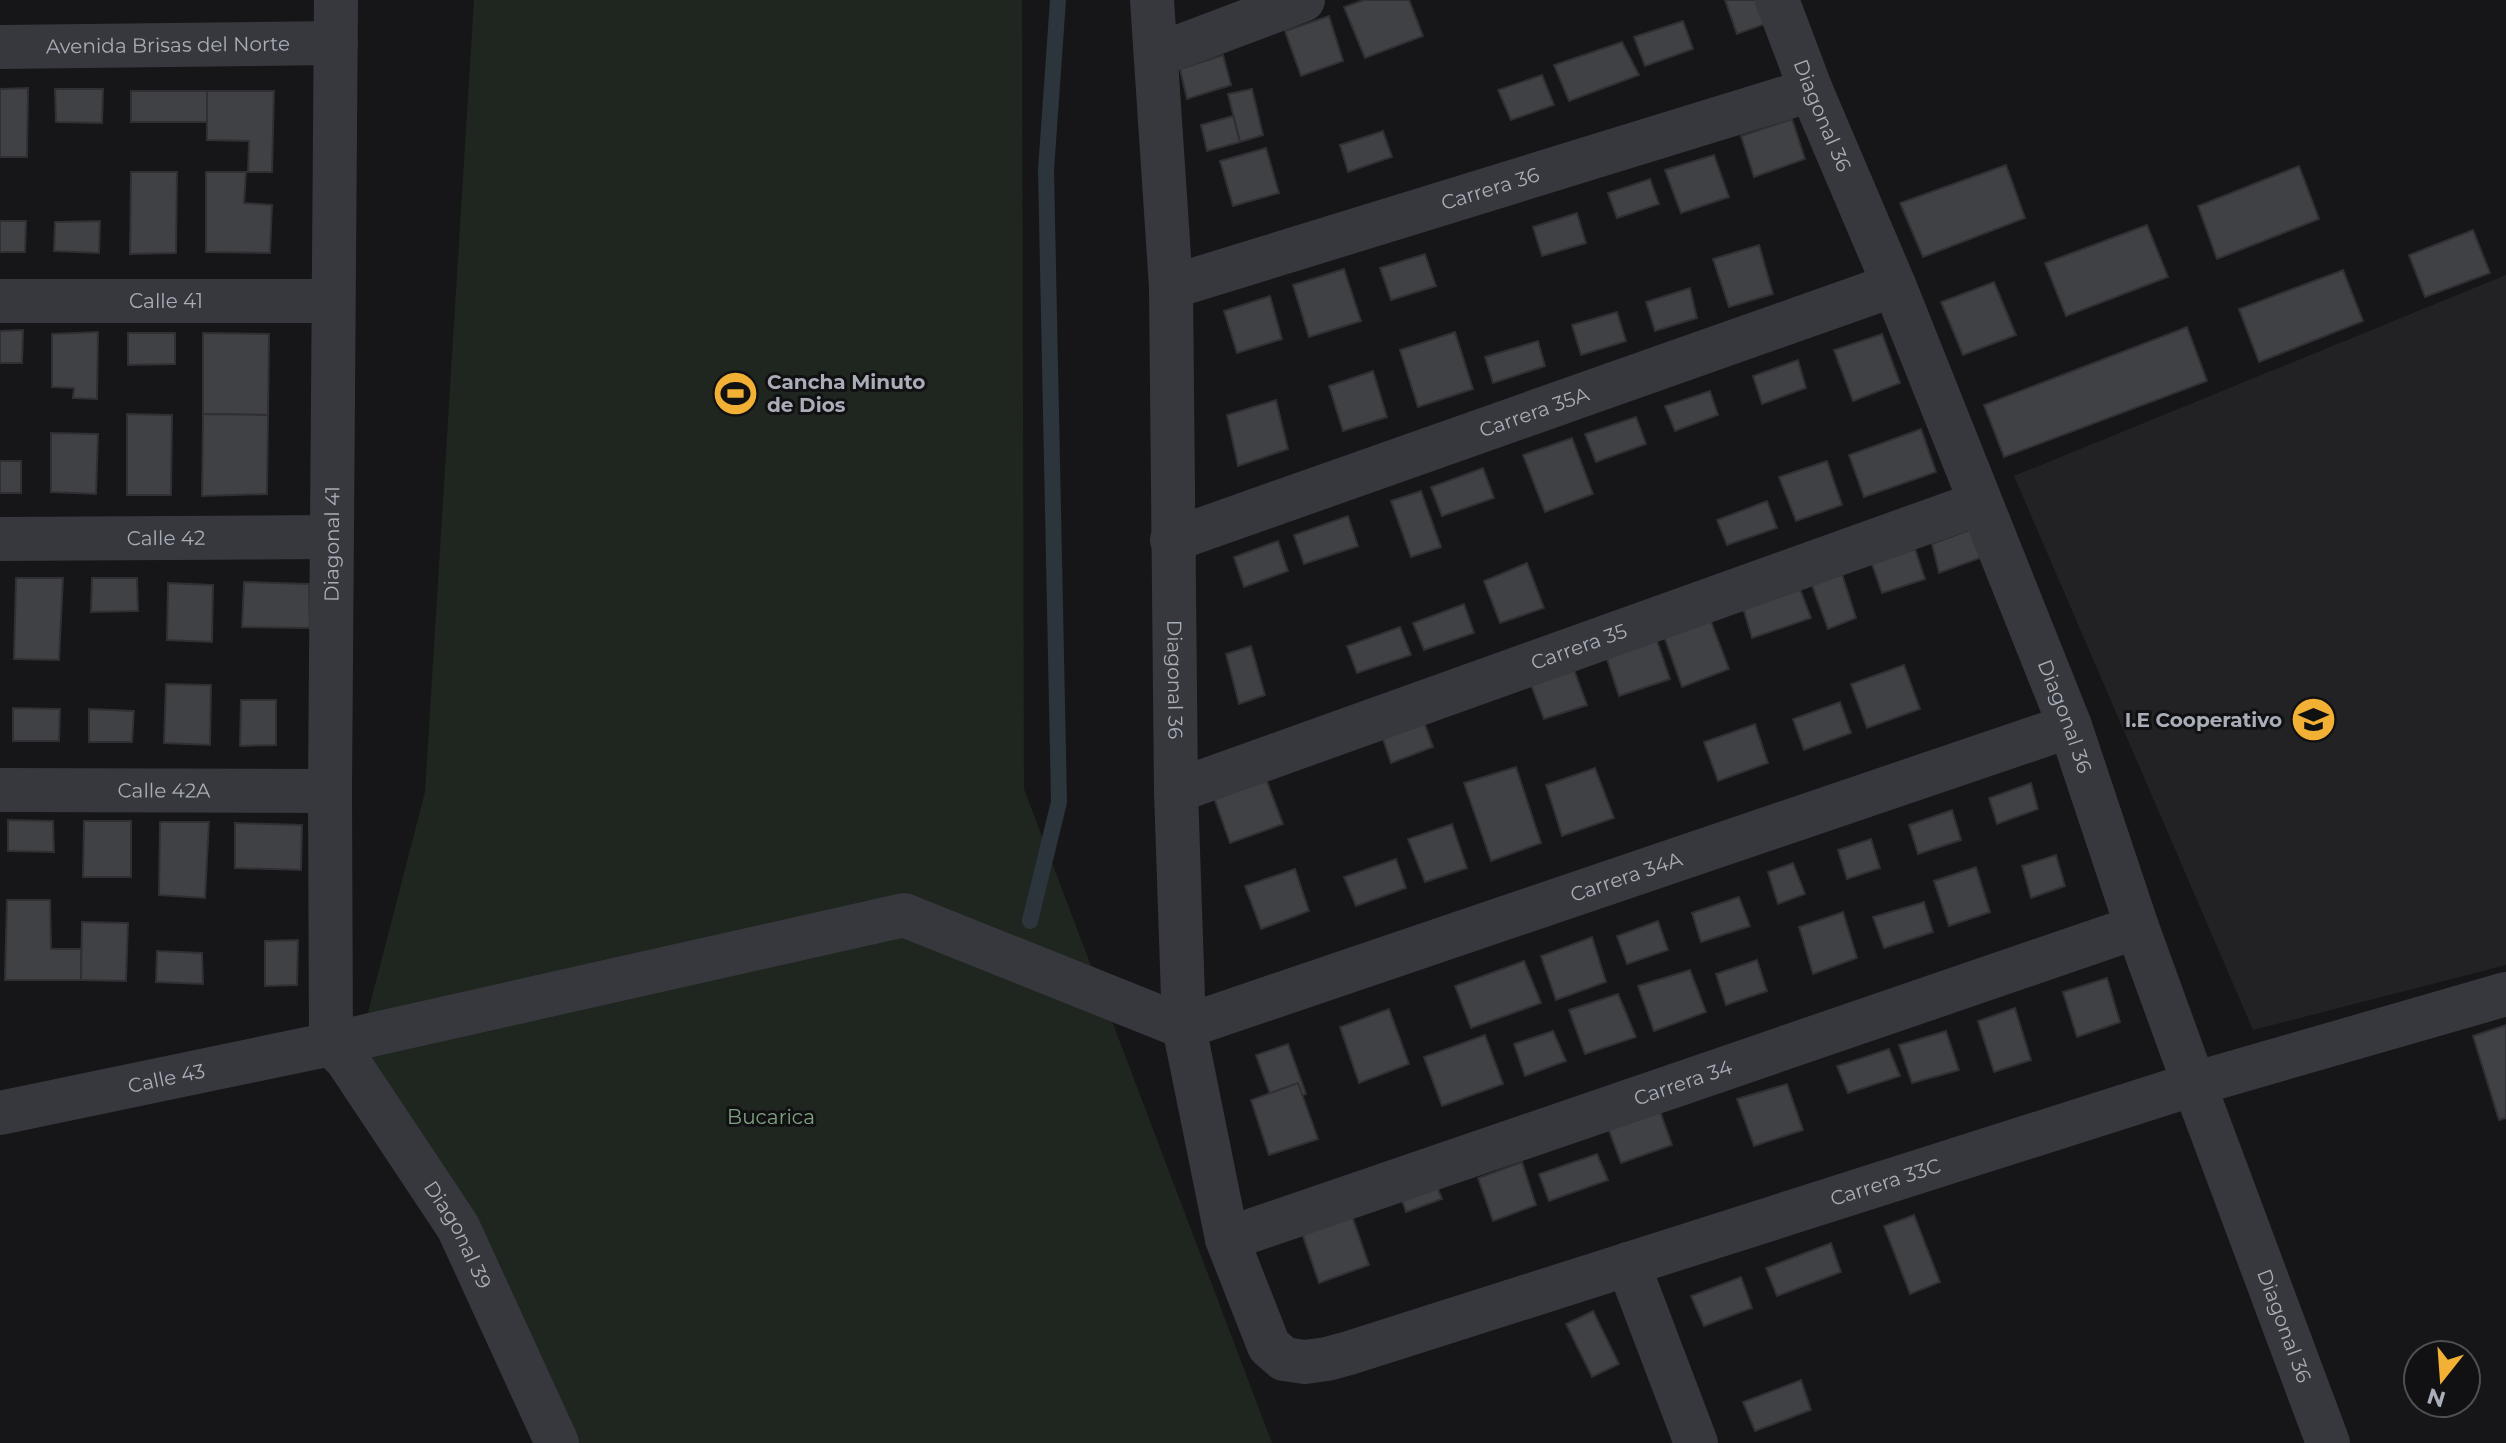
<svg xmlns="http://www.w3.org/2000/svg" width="2506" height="1443" viewBox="0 0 2506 1443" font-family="Montserrat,sans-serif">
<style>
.built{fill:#222225}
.green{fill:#1e261f}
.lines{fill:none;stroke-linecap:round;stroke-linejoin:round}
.stream{stroke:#2c353c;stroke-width:16}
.building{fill:#404145;stroke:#303034;stroke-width:2}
.minor{stroke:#37383d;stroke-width:44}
.labels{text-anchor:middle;stroke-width:6;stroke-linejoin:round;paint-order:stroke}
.street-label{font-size:20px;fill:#a8adb8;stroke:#111113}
.poi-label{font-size:20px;font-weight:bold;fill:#a8adb8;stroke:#111113;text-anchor:start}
.park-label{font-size:20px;fill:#7fa381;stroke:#111113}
</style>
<rect width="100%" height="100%" fill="#161618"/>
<polygon class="built" points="2506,275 2506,965 2253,1030 2014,476"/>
<polygon class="green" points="474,0 1022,0 1024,789 1272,1443 553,1443 353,1070 425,792"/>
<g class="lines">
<polyline class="stream" points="1030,921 1059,802 1046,170 1058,0"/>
</g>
<g class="building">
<polygon points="1364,0 1409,0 1423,36 1365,58 1344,7"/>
<polygon points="1725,0 1760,0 1768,23 1737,34"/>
<polygon points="1329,16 1343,61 1301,76 1285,31"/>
<polygon points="1683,21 1693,49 1645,66 1634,37"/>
<polygon points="1622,42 1639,75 1569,101 1554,65"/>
<polygon points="1223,55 1231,85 1187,99 1180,69"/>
<polygon points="1542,75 1554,105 1511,120 1498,90"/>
<polygon points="28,88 27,157 0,157 0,89"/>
<polygon points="55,89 103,89 102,123 56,122"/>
<polygon points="1252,89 1263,135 1240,142 1228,94"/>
<rect x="131" y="91" width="76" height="31"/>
<polygon points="207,91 274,91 272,172 248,172 249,141 207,140"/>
<polygon points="1233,116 1240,142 1207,151 1201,125"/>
<polygon points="1792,119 1805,159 1754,177 1741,136"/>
<polygon points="1383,131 1392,157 1348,172 1340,145"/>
<polygon points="1266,148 1279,193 1233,206 1220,161"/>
<polygon points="1714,155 1729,197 1681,213 1665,170"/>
<polygon points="2006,165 2025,218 1923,257 1900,203"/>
<polygon points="2299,166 2319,219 2217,259 2198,206"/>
<polygon points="131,172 177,172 176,253 130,254"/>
<polygon points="206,172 246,172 244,203 272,205 270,253 206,252"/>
<polygon points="1650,179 1659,204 1617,218 1608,193"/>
<polygon points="1577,213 1586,243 1542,256 1533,227"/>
<polygon points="0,221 26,221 25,252 0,252"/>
<polygon points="100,221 99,253 54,251 55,222"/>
<polygon points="2147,225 2168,277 2066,316 2045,263"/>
<polygon points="2473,230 2490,273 2425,297 2409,255"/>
<polygon points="1759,245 1773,294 1729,307 1713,259"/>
<polygon points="1425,254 1436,286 1391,300 1380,268"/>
<polygon points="1344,269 1361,321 1309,337 1293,285"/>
<polygon points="2343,270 2363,321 2259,362 2239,309"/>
<polygon points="1994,282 2016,335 1963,355 1941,302"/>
<polygon points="1690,288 1697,318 1655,331 1646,302"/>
<polygon points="1270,296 1282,339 1237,353 1224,311"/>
<polygon points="1617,312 1626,341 1581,355 1572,325"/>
<polygon points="2187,327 2207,381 2004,457 1984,405"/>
<polygon points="23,330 22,363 0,363 0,331"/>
<polygon points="98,332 97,399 73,398 74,388 52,387 52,334"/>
<polygon points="1455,332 1473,389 1418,407 1400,350"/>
<polygon points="128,333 175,333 175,364 128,365"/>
<polygon points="203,333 269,334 268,415 203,414"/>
<polygon points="1882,334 1900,383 1853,401 1834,350"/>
<polygon points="1538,341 1545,366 1493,383 1485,357"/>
<polygon points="1798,360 1806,388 1762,404 1753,376"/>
<polygon points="1373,371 1387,417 1343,431 1329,386"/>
<polygon points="1710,391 1718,415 1675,431 1665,406"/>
<polygon points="1276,400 1288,449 1238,466 1227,415"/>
<polygon points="127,414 172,415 171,495 127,495"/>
<polygon points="203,414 268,415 267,494 202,496"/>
<polygon points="1636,417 1646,444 1596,462 1585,434"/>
<polygon points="1921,429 1936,472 1864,497 1849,455"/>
<polygon points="51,433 98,434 96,494 51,492"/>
<polygon points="1572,438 1593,494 1545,512 1523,455"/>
<rect x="0" y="461" width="21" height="32"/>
<polygon points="1827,461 1842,505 1796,521 1779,477"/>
<polygon points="1483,468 1494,498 1442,516 1431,487"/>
<polygon points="1421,491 1441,547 1411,557 1391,501"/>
<polygon points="1767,501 1777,528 1727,545 1717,520"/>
<polygon points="1348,516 1358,546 1304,564 1294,535"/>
<polygon points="1972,529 1980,558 1939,573 1932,544"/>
<polygon points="1278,541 1288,571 1244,587 1234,557"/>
<polygon points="1915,549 1925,579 1882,593 1872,564"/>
<polygon points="1527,563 1544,608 1500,623 1484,581"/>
<polygon points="1842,574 1856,618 1828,629 1812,585"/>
<polygon points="16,578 63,578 59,660 14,659"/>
<polygon points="92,578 137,578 138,611 91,612"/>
<polygon points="244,582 309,584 310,628 242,627"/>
<polygon points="168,583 213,585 212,642 167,640"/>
<polygon points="1800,589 1811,618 1752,638 1743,608"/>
<polygon points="1464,604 1474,633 1424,650 1413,623"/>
<polygon points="1710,619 1729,669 1682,687 1664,636"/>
<polygon points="1400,627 1411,655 1357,673 1347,646"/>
<polygon points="1656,638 1670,679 1619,696 1606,656"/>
<polygon points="1251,646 1265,695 1239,704 1226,654"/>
<polygon points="1904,665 1920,709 1867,728 1851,684"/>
<polygon points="1573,667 1587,705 1544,719 1530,682"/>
<polygon points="166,684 211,685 210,745 164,743"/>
<polygon points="241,700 276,700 276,745 240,746"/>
<polygon points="1840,702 1851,733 1804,750 1793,719"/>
<polygon points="13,708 60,709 59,741 13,741"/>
<polygon points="89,709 134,711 132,742 89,742"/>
<polygon points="1423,719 1433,747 1391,763 1381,733"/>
<polygon points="1755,724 1768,763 1718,781 1704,742"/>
<polygon points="1516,767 1541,843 1491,861 1464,783"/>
<polygon points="1595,768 1614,818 1562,836 1546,785"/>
<polygon points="1264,774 1283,824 1230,843 1212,792"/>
<polygon points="2031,783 2038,809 1997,824 1989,798"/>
<polygon points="1952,810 1961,840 1918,854 1909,825"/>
<polygon points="8,820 53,821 54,852 8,851"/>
<polygon points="84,821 131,821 131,877 83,877"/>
<polygon points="160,822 209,822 205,898 159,895"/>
<polygon points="235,823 302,825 301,870 235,868"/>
<polygon points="1452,824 1467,868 1425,882 1408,839"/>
<polygon points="1871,839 1880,868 1847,879 1838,850"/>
<polygon points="2056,855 2065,886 2031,898 2022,866"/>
<polygon points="1396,859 1406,888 1356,906 1344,877"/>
<polygon points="1793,863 1805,894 1778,904 1768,872"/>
<polygon points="1976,867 1990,912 1949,926 1934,881"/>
<polygon points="1295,869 1309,911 1261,929 1245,886"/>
<polygon points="1739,897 1750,926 1701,942 1692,913"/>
<polygon points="7,900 50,900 51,949 81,949 81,980 5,980"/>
<polygon points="1924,902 1933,932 1884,948 1873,917"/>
<polygon points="1843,912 1857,958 1813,974 1799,927"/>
<polygon points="1658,921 1668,950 1627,964 1617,936"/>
<polygon points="82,922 128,923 126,981 81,980"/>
<polygon points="1592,937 1606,982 1556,1000 1541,956"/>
<polygon points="298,940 297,985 265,986 265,941"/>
<polygon points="157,951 202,953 203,984 156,982"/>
<polygon points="1757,960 1767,991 1726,1005 1716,974"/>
<polygon points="1524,961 1541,1003 1471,1028 1455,986"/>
<polygon points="1690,970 1706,1012 1654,1031 1638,986"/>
<polygon points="2107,978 2120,1022 2077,1037 2063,992"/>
<polygon points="1618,994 1636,1037 1585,1054 1569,1010"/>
<polygon points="2015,1008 2031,1060 1994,1072 1978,1021"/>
<polygon points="1389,1009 1409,1064 1359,1083 1340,1027"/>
<polygon points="2506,1025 2506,1118 2499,1120 2473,1036"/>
<polygon points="1553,1031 1566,1061 1525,1076 1514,1044"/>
<polygon points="1946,1031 1959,1070 1912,1083 1899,1045"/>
<polygon points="1485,1035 1503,1084 1442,1106 1424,1057"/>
<polygon points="1288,1044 1306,1094 1274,1105 1256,1055"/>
<polygon points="1889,1049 1900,1076 1848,1093 1837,1066"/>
<polygon points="1298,1083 1318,1139 1269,1155 1251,1100"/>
<polygon points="1787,1084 1803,1130 1754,1146 1737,1099"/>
<polygon points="1656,1100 1672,1145 1621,1163 1604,1117"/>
<polygon points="1597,1154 1608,1180 1549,1201 1539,1174"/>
<polygon points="1522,1162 1536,1205 1493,1221 1478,1178"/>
<polygon points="1433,1177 1442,1199 1406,1212 1398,1189"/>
<polygon points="1914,1215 1940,1282 1910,1294 1884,1226"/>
<polygon points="1352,1216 1369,1265 1319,1283 1302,1233"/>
<polygon points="1831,1243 1841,1272 1777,1296 1766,1268"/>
<polygon points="1741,1277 1752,1308 1704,1326 1691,1296"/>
<polygon points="1593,1311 1619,1364 1592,1377 1566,1324"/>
<polygon points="1801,1380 1811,1410 1755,1431 1743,1402"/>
</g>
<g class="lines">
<g class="minor">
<path id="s1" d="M1152 0 1171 287 1176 791 1184 1027 1227 1239 1269 1346 1284 1359 1305 1362 1327 1359 1349 1353 2194 1084 2506 994"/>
<path id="s2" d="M1777 0 1811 90 1894 285 2070 726 2137 927 2194 1084 2328 1443"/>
<path id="s3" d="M0 47 336 43"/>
<polyline points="1157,55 1303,0"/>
<path id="s4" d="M1171 287 1811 90"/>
<path id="s5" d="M0 301H333"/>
<path id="s6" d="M0 539 332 537"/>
<path id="s7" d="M1172 540 1894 285"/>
<path id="s8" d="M0 790 330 791"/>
<path id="s9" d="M1176 791 1980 503"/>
<path id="s10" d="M331 1044 330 791 336 0"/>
<path id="s11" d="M331 1044 347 1060 458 1227 557 1443"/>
<path id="s12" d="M0 1113 331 1044 904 915 1184 1027 2070 726"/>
<path id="s13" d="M1227 1239 2137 927"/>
<polyline points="1628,1264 1696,1443"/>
</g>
</g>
<defs>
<symbol id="stadium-disc" viewBox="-11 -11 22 22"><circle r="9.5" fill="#f2b134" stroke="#111113"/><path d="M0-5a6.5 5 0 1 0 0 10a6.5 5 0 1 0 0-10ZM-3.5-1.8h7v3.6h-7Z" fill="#111"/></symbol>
<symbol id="school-disc" viewBox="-11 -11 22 22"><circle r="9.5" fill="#f2b134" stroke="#111113"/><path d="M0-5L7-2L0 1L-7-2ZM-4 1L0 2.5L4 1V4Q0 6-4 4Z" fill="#111"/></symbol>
</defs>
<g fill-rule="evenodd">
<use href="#stadium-disc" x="710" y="368" width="51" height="51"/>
<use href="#school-disc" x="2288" y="694" width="51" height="51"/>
</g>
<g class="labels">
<g class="street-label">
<text dy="7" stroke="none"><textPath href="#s3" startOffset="168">Avenida Brisas del Norte</textPath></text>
<text dy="7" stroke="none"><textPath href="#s2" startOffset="124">Diagonal 36</textPath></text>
<text dy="7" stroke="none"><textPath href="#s4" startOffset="334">Carrera 36</textPath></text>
<text dy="7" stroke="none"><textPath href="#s5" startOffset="166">Calle 41</textPath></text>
<text dy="7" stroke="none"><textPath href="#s7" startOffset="384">Carrera 35A</textPath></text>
<text dy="7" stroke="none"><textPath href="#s6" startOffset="166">Calle 42</textPath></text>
<text dy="7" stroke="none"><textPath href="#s10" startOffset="500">Diagonal 41</textPath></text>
<text dy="7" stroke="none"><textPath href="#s9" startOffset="428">Carrera 35</textPath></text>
<text dy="7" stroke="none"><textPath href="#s1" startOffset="680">Diagonal 36</textPath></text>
<text dy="7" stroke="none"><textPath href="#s2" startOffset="772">Diagonal 36</textPath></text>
<text dy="7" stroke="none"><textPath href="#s8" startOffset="164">Calle 42A</textPath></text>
<text dy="7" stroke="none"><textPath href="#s12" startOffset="1694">Carrera 34A</textPath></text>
<text dy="7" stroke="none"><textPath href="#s12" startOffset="170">Calle 43</textPath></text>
<text dy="7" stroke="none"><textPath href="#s13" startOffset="482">Carrera 34</textPath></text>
<text dy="7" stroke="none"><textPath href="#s1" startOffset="2008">Carrera 33C</textPath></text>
<text dy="7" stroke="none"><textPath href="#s11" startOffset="230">Diagonal 39</textPath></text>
<text dy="7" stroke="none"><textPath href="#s2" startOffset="1420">Diagonal 36</textPath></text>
</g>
<g class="poi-label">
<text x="767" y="389">Cancha Minuto<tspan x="767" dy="23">de Dios</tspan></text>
<text x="2282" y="727" text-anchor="end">I.E Cooperativo</text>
</g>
<g class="park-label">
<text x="771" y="1124">Bucarica</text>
</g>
</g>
<g transform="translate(2442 1379) rotate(197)"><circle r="38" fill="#111113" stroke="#4d4f55" stroke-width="2"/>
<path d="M0-6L14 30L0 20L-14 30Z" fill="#f2b134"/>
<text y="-12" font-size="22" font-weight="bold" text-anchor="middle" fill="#a8adb8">N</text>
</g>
</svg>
